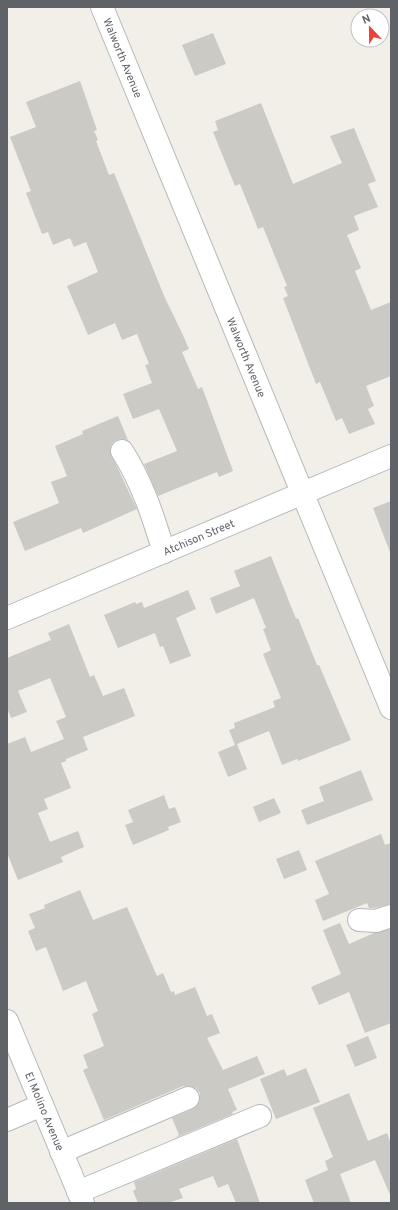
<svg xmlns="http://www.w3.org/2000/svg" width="398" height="1210" viewBox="0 0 398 1210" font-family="Overpass,sans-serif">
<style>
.building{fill:#cccac5}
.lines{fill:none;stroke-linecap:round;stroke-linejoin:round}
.minor-casing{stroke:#b5b8bc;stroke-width:24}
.minor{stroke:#fff;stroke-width:22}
.labels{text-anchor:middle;stroke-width:3;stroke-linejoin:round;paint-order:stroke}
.street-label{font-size:11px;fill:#5f6368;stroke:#fff}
</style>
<rect width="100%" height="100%" fill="#f1efe8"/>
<g class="building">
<polygon points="213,33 226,64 195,76 182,45"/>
<polygon points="80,81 97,130 94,131 98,140 96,141 109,175 114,173 165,298 182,333 189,349 182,352 198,389 202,387 233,471 219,477 217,472 158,496 144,464 177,451 159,409 133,419 123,394 152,383 145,365 149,364 137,334 122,340 115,323 88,335 67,286 98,272 86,242 74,247 70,238 53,245 48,232 42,234 26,193 31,191 10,137 36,127 26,102"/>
<polygon points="261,103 293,184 342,163 330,136 354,128 376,181 368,184 378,207 354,216 359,230 347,235 361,268 355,271 371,310 391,302 391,376 366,386 374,406 368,409 375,424 349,434 342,418 336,421 320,382 316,384 283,298 288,296 284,287 287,286 263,227 258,229 240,184 235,186 213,132 218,130 215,121"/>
<polygon points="118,416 128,440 121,439 115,441 111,445 110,452 137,509 83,533 81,528 25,551 13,522 59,503 51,482 67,476 55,446 83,434 82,431"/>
<polygon points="391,501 391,552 390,552 373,508"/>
<polygon points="271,556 296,619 298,618 317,665 319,665 351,740 298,761 297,759 282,765 269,731 237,744 247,769 228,777 218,752 235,745 229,730 235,728 234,723 275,707 273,701 281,698 263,654 271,650 263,629 266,628 254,598 216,614 210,598 240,586 234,571"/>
<polygon points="188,590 196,609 176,618 191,656 170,664 163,646 160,647 155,633 118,648 104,615 135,602 136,604 142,602 144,608"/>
<polygon points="69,624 90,677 94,675 103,696 124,688 135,716 83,737 88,750 66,759 66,761 61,763 71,788 44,799 48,809 38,813 50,842 78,831 84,847 61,857 63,862 18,880 7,853 7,744 25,737 31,752 64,739 56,721 66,717 50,678 18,691 27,712 11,718 7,708 7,658 51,640 48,633"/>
<polygon points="361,770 373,800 307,825 301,810 324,801 319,787"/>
<polygon points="164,795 169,809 175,807 181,822 168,827 169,830 133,845 125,825 133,822 128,810"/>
<polygon points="274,798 281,813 259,822 253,807"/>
<polygon points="381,834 385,845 391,843 391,904 374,908 369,908 367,903 323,921 315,900 329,894 315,861"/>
<polygon points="299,850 307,870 284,879 276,859"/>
<polygon points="80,890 93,920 127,907 157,976 163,973 171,992 174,991 175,995 195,987 207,1016 212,1014 220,1033 207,1038 223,1070 257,1056 265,1074 228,1089 237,1110 232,1112 233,1114 175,1138 179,1135 172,1118 193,1109 198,1105 200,1100 200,1093 196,1088 189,1086 183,1086 104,1120 83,1070 88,1068 83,1055 104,1046 92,1014 98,1011 86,981 63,991 46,947 36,951 28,931 35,928 29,914 45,908 44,905"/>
<polygon points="340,923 349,944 374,933 391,929 391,1023 365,1033 349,992 319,1005 311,987 341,974 323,930"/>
<polygon points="368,1036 377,1058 355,1067 346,1045"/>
<polygon points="306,1068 320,1102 276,1119 260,1079 284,1069 287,1076"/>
<polygon points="349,1093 368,1141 387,1133 391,1144 391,1197 375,1160 340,1174 351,1203 314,1203 305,1180 328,1170 325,1161 333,1157 313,1108"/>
<polygon points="237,1139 260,1203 236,1203 228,1184 218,1188 213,1176 179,1189 183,1198 168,1203 138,1203 133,1191 136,1189 134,1182"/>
</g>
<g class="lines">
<defs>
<g id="minor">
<path id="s1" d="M102 7 391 708"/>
<path d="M122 451C142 482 153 516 164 552"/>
<path id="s2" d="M7 618 391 456"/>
<polyline points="359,920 376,921 391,916"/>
<path id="s3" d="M7 1021 83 1203"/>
<polyline points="7,1120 42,1105"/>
<polyline points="61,1152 188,1098"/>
<polyline points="78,1192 260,1116"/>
</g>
</defs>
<use href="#minor" class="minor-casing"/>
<use href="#minor" class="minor"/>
</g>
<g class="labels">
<g class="street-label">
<text dy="4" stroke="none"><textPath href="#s1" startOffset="55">Walworth Avenue</textPath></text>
<text dy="4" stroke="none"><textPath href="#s1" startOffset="379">Walworth Avenue</textPath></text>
<text dy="4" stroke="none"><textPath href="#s2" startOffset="208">Atchison Street</textPath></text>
<text dy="4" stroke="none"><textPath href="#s3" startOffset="98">El Molino Avenue</textPath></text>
</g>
</g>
<rect width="398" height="1210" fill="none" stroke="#5f6368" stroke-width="16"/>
<g transform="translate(370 28) rotate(338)"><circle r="19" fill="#ffffff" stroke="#bfc1c3"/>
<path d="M0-3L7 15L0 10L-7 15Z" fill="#ea4335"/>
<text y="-6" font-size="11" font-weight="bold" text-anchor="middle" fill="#5f6368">N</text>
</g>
</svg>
